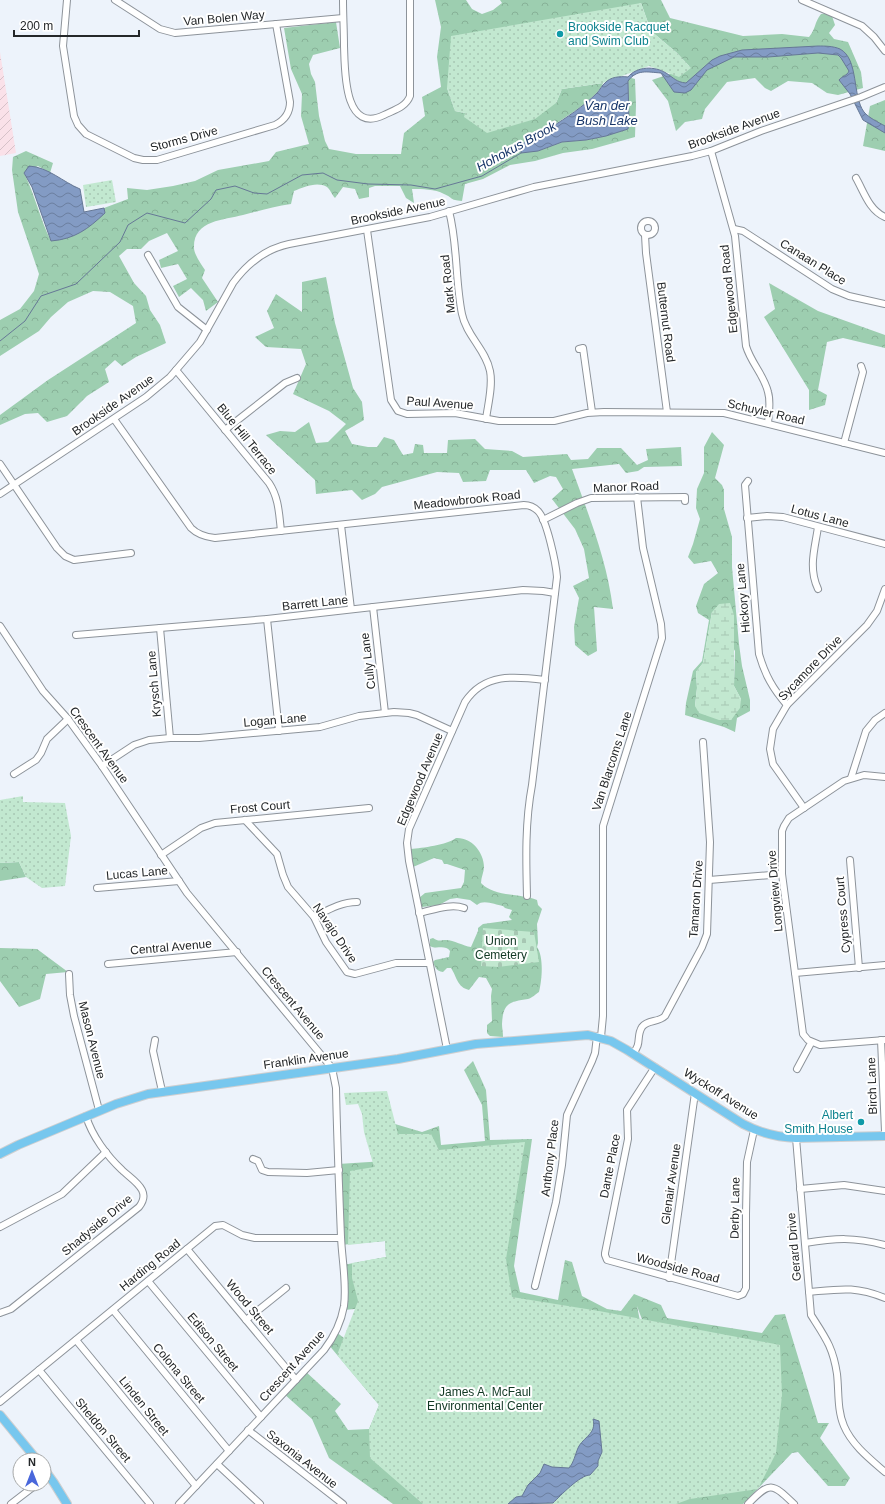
<svg xmlns="http://www.w3.org/2000/svg" width="885" height="1504" viewBox="0 0 885 1504" font-family="Helvetica,sans-serif">
<style>
.industrial{fill:url(#industrial-furrows)}
.forest{fill:url(#forest-crowns);fill-rule:evenodd}
.wetland{fill:url(#wetland-marsh)}
.cemetery{fill:url(#cemetery-stones)}
.park{fill:url(#park-dots)}
.water{fill:url(#water-waves);stroke:#667896}
.lines{fill:none;stroke-linecap:round;stroke-linejoin:round}
.stream{stroke:#667896;stroke-width:1}
.minor-casing{stroke:#8d939a;stroke-width:8}
.major-casing{stroke:#cfcfd0;stroke-width:10}
.minor{stroke:#fff;stroke-width:6}
.major{stroke:#77c7ee;stroke-width:8}
.culture-dot{fill:#0f9aa8;stroke:#fff;stroke-width:1.5}
.labels{text-anchor:middle;stroke-width:4;stroke-linejoin:round;paint-order:stroke}
.street-label{font-size:12px;fill:#242729;stroke:#fff}
.culture-label{font-size:12px;fill:#0d838f;stroke:#fff;text-anchor:start}
.park-label{font-size:12px;fill:#113824;stroke:#fff}
.water-label{font-size:13px;font-style:italic;fill:#183669;stroke:#fff}
</style>
<defs>
<pattern id="industrial-furrows" width="10" height="10" patternUnits="userSpaceOnUse"><rect width="10" height="10" fill="#fae1e9"/><path d="M-1 1l2-2M0 10L10 0M9 11l2-2" fill="none" stroke="#d6c1c8"/></pattern>
<pattern id="forest-crowns" width="20" height="18" patternUnits="userSpaceOnUse"><rect width="20" height="18" fill="#9dceb0"/><path d="M2 6a3 3 0 1 1 6 0M12 15a3 3 0 1 1 6 0" fill="none" stroke="#87b197"/></pattern>
<pattern id="wetland-marsh" width="20" height="14" patternUnits="userSpaceOnUse"><rect width="20" height="14" fill="#c2e8d0"/><path d="M1 5h8M5 5V1M11 12h8M15 12V8" fill="none" stroke="#a7c7b3"/></pattern>
<pattern id="cemetery-stones" width="16" height="16" patternUnits="userSpaceOnUse"><rect width="16" height="16" fill="#c2e8d0"/><path d="M2 7V4a2 2 0 0 1 4 0v3zM10 15v-3a2 2 0 0 1 4 0v3z" fill="#a7c7b3"/></pattern>
<pattern id="park-dots" width="8" height="8" patternUnits="userSpaceOnUse"><rect width="8" height="8" fill="#c2e8d0"/><path d="M2 2h.1M6 6h.1" fill="none" stroke="#a7c7b3" stroke-width="1.8" stroke-linecap="round"/></pattern>
<pattern id="water-waves" width="16" height="10" patternUnits="userSpaceOnUse"><rect width="16" height="10" fill="#839bc4"/><path d="M0 5q4-4 8 0t8 0" fill="none" stroke="#6b7e9f"/></pattern>
</defs>
<rect width="100%" height="100%" fill="#edf3fb"/>
<polygon class="industrial" points="0,52 16,153 0,156"/>
<g class="forest">
<path d="M435 0H466L472 9 482 14 493 10 502 3 500 0H661L670 18 743 36 782 34 809 37C816 29 814 23 821 14L831 13 835 25 829 33 834 39 848 42 861 72 863 88 838 95 827 93 812 83 788 81 771 91 765 88 755 78 727 82 705 109 702 119 685 122 676 131 668 101 652 80 690 67 677 53 651 31 641 3 447 88 455 111 465 113 556 103 562 89 603 83C600 96 563 119 551 127 541 133 530 137 521 145L538 151 562 142 586 140 606 136 628 129 629 122 628 77 635 79 636 105 635 137 592 149 563 153 535 161 510 165 483 179 465 184 462 201C449 200 454 198 444 194 435 189 422 189 412 189L414 203 406 198 400 186H375L369 188V197L359 199 355 189 343 187 335 198C332 195 330 189 327 187 317 181 304 187 294 191L291 204C275 206 259 211 243 215 224 220 193 220 194 248 194 254 201 264 205 270L202 278 218 302 206 311 203 300 191 288 179 297 173 286 187 279 178 264 161 268 159 260 178 251 167 233 149 241 141 249H127L119 256 134 283 146 296 150 310 160 325 166 343 136 357 122 366 115 360 105 369 109 382 87 396 67 416 47 422 38 413 25 414 0 425V415L48 380 136 323 133 306 110 292 93 291 68 302 51 317 39 331 0 356V320L20 309 34 291 39 274 18 212 12 170 13 157 26 151 53 163 50 173 38 166 24 173C35 195 40 219 51 241L105 213 104 208 128 199 127 188 147 190 173 186 195 181 218 170 269 161 276 152 309 144 301 116 302 94 291 69 284 28 336 22 340 48 313 55 309 64 311 74 315 82 319 116 325 141 329 149 356 154H401L404 133 425 116 422 97 441 87 437 57 441 27Z"/>
<polygon points="885,100 885,151 863,146 870,106"/>
<path d="M326 277 335 323 353 388 362 402 364 420 345 431 352 444 368 447H377L384 437 394 440 403 455 413 453 415 444 423 445 424 453H447L448 440 475 439 485 449 512 451 523 457 567 454 571 460 588 459 597 448H621L637 465 648 460 646 449 681 447 682 466 644 467 638 471 626 473 619 464 572 469C589 516 607 560 613 609L594 607 597 651 588 656 575 645 574 627 579 598 573 586 589 578 584 549 575 529 552 499 563 489 556 477 550 476 534 483 526 470H490L486 481 463 482 459 473 437 472 382 487 375 494 362 500 352 490 316 494 315 480 266 435 280 431 295 432 309 422 316 443 328 442 346 424 329 411 293 394 306 364 301 349 266 347 255 337 274 328 267 311 276 294 302 312V282Z"/>
<polygon points="769,283 818,311 885,335 885,348 843,338 827,342 818,390 827,395 825,405 809,410 809,390 764,317 775,309"/>
<path d="M712 432 724 445 715 478 722 485 724 490V509L732 537V567L739 644 742 666 750 700V711L737 718 735 732 724 727 685 715 686 703 693 671 702 661 709 620 698 613 696 606 704 584 718 573 711 561 694 564 688 557 693 544 700 519 696 508 697 489 704 473V447ZM712 612 735 651 734 686 741 699 731 720 695 706 697 688 696 672 703 663Z"/>
<path d="M456 838C471 837 484 852 484 867 484 872 481 877 481 883 494 897 519 893 537 900L538 905 542 909 537 924 538 943 537 947C544 957 542 980 539 992 536 994 532 998 528 999 510 1002 503 1002 502 1024 502 1028 503 1032 503 1037L490 1036 487 1033V1025L492 1021 491 996 492 989 486 978 479 977 469 990C457 987 457 977 451 968H447L443 972C436 971 435 967 433 962L435 960 449 957 450 951C445 944 436 950 430 946V939L433 938C439 942 440 940 446 940 454 940 463 946 471 947L478 931V928L483 924 512 920 509 917 512 910 505 908 503 906C495 905 484 899 477 905L470 900 457 898 450 899 439 905 422 907 419 898 425 893 461 888 464 882 465 870 447 864H444L442 860 434 858 413 867 410 855 411 849C422 848 447 845 456 838Z"/>
<polygon points="19,862 26,877 0,881 0,863"/>
<polygon points="0,948 37,949 68,972 46,974 40,999 19,1007 0,981"/>
<path d="M473 1061 486 1090 490 1140 532 1139 514 1266 520 1292 558 1300 565 1260 572 1262 582 1296 607 1309 621 1311 634 1294 661 1305 667 1318 762 1333 775 1315 785 1314 818 1423H829L820 1438 850 1478 845 1486H828L798 1452 792 1453 743 1504H552L376 1307 344 1310 343 1265 386 1257 385 1241 340 1245 338 1164 385 1161 395 1124 422 1132 439 1126 441 1145 485 1141 482 1105 464 1070ZM637 1306 668 1389 641 1326Z"/>
<polygon points="336,1332 423,1397 494,1504 393,1504 329,1458 312,1419 283,1393 305,1371 341,1404 335,1411 348,1430 369,1429 379,1405 328,1344"/>
</g>
<polygon class="wetland" points="730,603 734,615 734,686 741,699 740,708 731,720 719,720 699,713 695,706 697,688 696,672 703,663 712,612 719,604"/>
<polygon class="cemetery" points="483,928 534,932 539,962 498,967 481,966"/>
<g class="park">
<polygon points="641,3 651,31 677,53 691,68 679,77 649,66 603,83 562,89 556,103 535,119 487,133 464,117 465,113 455,111 447,88 451,36"/>
<polygon points="112,180 116,202 86,207 83,185"/>
<polygon points="23,796 23,802 65,803 71,836 65,886 42,888 26,877 19,862 0,863 0,800"/>
<polygon points="387,1091 398,1134 431,1134 439,1150 525,1142 506,1259 512,1297 599,1311 780,1345 782,1395 776,1453 758,1489 690,1499 676,1504 423,1504 370,1458 369,1429 379,1405 337,1355 358,1301 352,1278 352,1263 386,1257 385,1241 348,1245 350,1171 374,1167 364,1132 362,1114 358,1104 346,1105 344,1093"/>
</g>
<g class="water">
<path d="M818 46C825 46 833 46 840 49 859 59 852 96 864 112 869 118 878 122 885 126V133L863 120 850 94 839 80C842 76 847 76 849 71L841 58 838 55 818 53 768 57H734L707 70 691 90 685 93 674 92 661 73C647 72 637 69 628 81L629 122 628 129 606 136 586 140 562 142 538 151 521 153V145C530 137 541 134 550 128 566 118 584 106 597 93 600 90 602 85 605 83 610 77 620 76 628 77 637 66 655 66 666 73 674 78 676 82 686 83L712 60 720 56 742 50Z"/>
<path d="M29 166C48 167 63 182 80 189L84 212 104 208 105 213C88 229 75 239 51 241L32 187 24 173Z"/>
<path d="M593 1419 599 1421 602 1452 598 1461V1466L590 1475C580 1475 560 1496 553 1503L508 1504 516 1497 522 1496 528 1485 540 1473 544 1464 552 1467 569 1468C574 1462 575 1455 578 1448 583 1437 597 1434 593 1419Z"/>
</g>
<g class="lines">
<polyline class="stream" points="0,341 25,321 41,296 76,284 120,242 128,225 147,213 185,223 211,199 216,190 235,186 254,193 267,194 302,175 323,173 337,180 368,184 411,185 435,189 482,176 521,153"/>
<defs>
<g id="minor">
<path d="M67 0 63 46 74 116 78 125 86 134 134 158 143 160H157L275 125C285 120 290 113 290 102L276 24"/>
<polyline points="115,0 160,29 175,33 343,18"/>
<path d="M343 0C343 15 344 31 344 46 345 68 343 135 384 115 394 110 406 107 410 96V0"/>
<polyline points="802,0 862,26 874,37 885,51"/>
<path d="M711 151 735 236 746 346C751 363 764 375 768 392 771 402 769 412 768 423"/>
<path d="M856 178C864 192 869 210 885 217"/>
<path d="M449 211C458 245 455 280 462 314 466 335 486 350 490 371 493 386 488 404 486 419"/>
<circle cx="648" cy="228" r="7"/>
<polyline points="734,229 743,231 832,289 849,296 885,304"/>
<polyline points="367,230 391,400 398,411 407,414 455,413 499,421 554,421 587,413 604,412 724,413 885,453"/>
<polyline points="645,235 646,253 667,412"/>
<polyline points="148,255 178,307 207,330"/>
<polyline points="579,349 583,348 592,412"/>
<path d="M176 370 269 483C279 498 279 514 281 531"/>
<path d="M114 419 191 528C198 535 206 537 215 538L524 505C529 505 534 507 538 511 547 520 556 564 557 577L532 785C525 822 526 859 527 896"/>
<polyline points="225,430 285,383 297,378"/>
<polyline points="844,443 863,372 861,366"/>
<polyline points="0,464 57,548 65,556 74,560 131,553"/>
<path d="M748 481 745 485 759 654C765 675 773 689 787 705"/>
<path d="M0 494 146 397 170 377 200 342 233 283C247 264 265 249 289 244L430 217 534 187 692 156 711 151 761 131 861 97 885 87"/>
<polyline points="747,518 767,516 783,517 885,544"/>
<polyline points="543,520 577,503 591,498 685,497 685,501"/>
<polyline points="341,525 351,609"/>
<path d="M818 589C808 568 815 548 818 527"/>
<polyline points="373,607 385,713"/>
<polyline points="267,619 279,731"/>
<path d="M0 626 43 691 68 719 102 766 187 893 332 1068 336 1088C337 1138 339 1187 341 1237 342 1260 347 1284 344 1306 341 1323 334 1337 324 1350L179 1504"/>
<polyline points="160,628 170,738"/>
<polyline points="76,635 267,619 523,590 543,591 555,593"/>
<polyline points="102,766 134,745 149,740 170,738 199,738 320,727 359,716 394,712 409,713 417,715 452,731"/>
<polyline points="14,774 36,760 41,753 47,739 68,719"/>
<polyline points="885,777 864,775 844,781 789,818 784,826 782,831 782,874 803,1034 808,1040 820,1045 885,1040"/>
<polyline points="851,778 866,731 875,720 885,713"/>
<polyline points="804,808 773,764 770,749 773,729 787,705 867,625 877,611 885,589"/>
<polyline points="245,820 277,854 283,875 288,887 314,917 326,942 347,972 355,974 396,963 429,963"/>
<polyline points="161,855 201,828 215,823 369,808"/>
<polyline points="850,860 859,968"/>
<polyline points="709,880 782,874"/>
<polyline points="97,888 179,881"/>
<path d="M419 913C433 910 451 903 464 908"/>
<path d="M314 917C328 910 341 902 357 902"/>
<polyline points="108,964 237,952"/>
<polyline points="795,973 885,965"/>
<polyline points="69,974 70,995 74,1016 99,1110"/>
<polyline points="601,1037 603,1016 603,826 662,638 661,624 643,548 637,497"/>
<polyline points="155,1040 153,1051 162,1091"/>
<polyline points="881,1040 885,1131"/>
<path d="M447 1049 409 861 407 843 409 829 465 702C484 673 514 676 545 680"/>
<path d="M633 1053C642 1044 636 1036 642 1027 648 1019 658 1023 665 1016L702 947 707 934 710 842 703 742"/>
<polyline points="655,1067 627,1110 628,1139 605,1253 605,1255 607,1260 738,1296 743,1294 746,1288 746,1214 747,1162 754,1130"/>
<polyline points="797,1069 811,1043"/>
<path d="M796 1138 811 1315C825 1337 833 1347 837 1374 839 1391 837 1410 844 1426 852 1445 870 1459 885 1472"/>
<polyline points="253,1159 258,1161 262,1170 268,1172 307,1173 339,1170"/>
<polyline points="800,1189 844,1185 885,1191"/>
<polyline points="0,1227 62,1194 106,1152"/>
<path d="M805 1243C837 1238 853 1237 885 1245"/>
<polyline points="187,1249 296,1380"/>
<polyline points="669,1278 695,1093"/>
<polyline points="148,1281 261,1417"/>
<polyline points="535,1286 556,1202 562,1165 567,1115 592,1061 595,1053 597,1036"/>
<path d="M809 1292C841 1289 855 1286 885 1298"/>
<polyline points="113,1310 229,1451"/>
<path d="M0 1313 11 1309 139 1207C143 1202 145 1196 142 1190 138 1182 128 1176 122 1170 107 1156 92 1136 86 1116"/>
<polyline points="246,1320 286,1288"/>
<polyline points="76,1340 196,1486"/>
<polyline points="39,1370 150,1504"/>
<polyline points="0,1402 215,1226 223,1225 242,1235 255,1238 341,1238"/>
<polyline points="248,1430 343,1504"/>
<polyline points="217,1464 260,1504"/>
<polyline points="11,1504 37,1484"/>
<path d="M748 1504C770 1481 772 1483 794 1504"/>
</g>
<g id="major">
<path d="M0 1154 18 1145 116 1104 148 1094 398 1059 476 1044 588 1035 611 1041 627 1050 743 1124C760 1133 776 1137 796 1138L885 1136"/>
<polyline points="0,1415 37,1460"/>
<polyline points="44,1469 54,1483 67,1504"/>
</g>
</defs>
<use href="#minor" class="minor-casing"/>
<use href="#major" class="major-casing"/>
<use href="#minor" class="minor"/>
<use href="#major" class="major"/>
</g>
<g class="culture-dot">
<circle cx="560" cy="34" r="4"/>
<circle cx="861" cy="1122" r="4"/>
</g>
<g class="labels">
<g class="street-label">
<text transform="translate(224 18) rotate(-5)" y="4">Van Bolen Way</text>
<text transform="translate(734 129) rotate(-20)" y="4">Brookside Avenue</text>
<text transform="translate(184 139) rotate(-15)" y="4">Storms Drive</text>
<text transform="translate(398 211) rotate(-12)" y="4">Brookside Avenue</text>
<text transform="translate(813 262) rotate(32)" y="4">Canaan Place</text>
<text transform="translate(448 284) rotate(-96)" y="4">Mark Road</text>
<text transform="translate(729 289) rotate(-96)" y="4">Edgewood Road</text>
<text transform="translate(666 322) rotate(83)" y="4">Butternut Road</text>
<text transform="translate(440 403) rotate(4)" y="4">Paul Avenue</text>
<text transform="translate(113 405) rotate(-35)" y="4">Brookside Avenue</text>
<text transform="translate(766 412) rotate(13)" y="4">Schuyler Road</text>
<text transform="translate(247 439) rotate(51)" y="4">Blue Hill Terrace</text>
<text transform="translate(626 487) rotate(-2)" y="4">Manor Road</text>
<text transform="translate(467 500) rotate(-6)" y="4">Meadowbrook Road</text>
<text transform="translate(820 516) rotate(15)" y="4">Lotus Lane</text>
<text transform="translate(743 598) rotate(-95)" y="4">Hickory Lane</text>
<text transform="translate(315 603) rotate(-6)" y="4">Barrett Lane</text>
<text transform="translate(368 661) rotate(-97)" y="4">Cully Lane</text>
<text transform="translate(810 668) rotate(-46)" y="4">Sycamore Drive</text>
<text transform="translate(154 684) rotate(-95)" y="4">Krysch Lane</text>
<text transform="translate(275 720) rotate(-5)" y="4">Logan Lane</text>
<text transform="translate(99 745) rotate(54)" y="4">Crescent Avenue</text>
<text transform="translate(612 761) rotate(-72)" y="4">Van Blarcoms Lane</text>
<text transform="translate(420 779) rotate(-67)" y="4">Edgewood Avenue</text>
<text transform="translate(260 807) rotate(-5)" y="4">Frost Court</text>
<text transform="translate(137 873) rotate(-5)" y="4">Lucas Lane</text>
<text transform="translate(775 891) rotate(-95)" y="4">Longview Drive</text>
<text transform="translate(696 899) rotate(-86)" y="4">Tamaron Drive</text>
<text transform="translate(843 915) rotate(-95)" y="4">Cypress Court</text>
<text transform="translate(335 933) rotate(56)" y="4">Navajo Drive</text>
<text transform="translate(171 947) rotate(-5)" y="4">Central Avenue</text>
<text transform="translate(293 1003) rotate(50)" y="4">Crescent Avenue</text>
<text transform="translate(92 1040) rotate(76)" y="4">Mason Avenue</text>
<text transform="translate(306 1059) rotate(-8)" y="4">Franklin Avenue</text>
<text transform="translate(872 1086) rotate(-92)" y="4">Birch Lane</text>
<text transform="translate(721 1094) rotate(32)" y="4">Wyckoff Avenue</text>
<text transform="translate(550 1158) rotate(-83)" y="4">Anthony Place</text>
<text transform="translate(610 1166) rotate(-79)" y="4">Dante Place</text>
<text transform="translate(671 1184) rotate(-82)" y="4">Glenair Avenue</text>
<text transform="translate(735 1208) rotate(-89)" y="4">Derby Lane</text>
<text transform="translate(97 1225) rotate(-40)" y="4">Shadyside Drive</text>
<text transform="translate(794 1247) rotate(-95)" y="4">Gerard Drive</text>
<text transform="translate(150 1265) rotate(-39)" y="4">Harding Road</text>
<text transform="translate(678 1268) rotate(15)" y="4">Woodside Road</text>
<text transform="translate(250 1307) rotate(50)" y="4">Wood Street</text>
<text transform="translate(213 1342) rotate(50)" y="4">Edison Street</text>
<text transform="translate(292 1366) rotate(-48)" y="4">Crescent Avenue</text>
<text transform="translate(179 1373) rotate(50)" y="4">Colona Street</text>
<text transform="translate(144 1406) rotate(51)" y="4">Linden Street</text>
<text transform="translate(103 1430) rotate(50)" y="4">Sheldon Street</text>
<text transform="translate(302 1459) rotate(38)" y="4">Saxonia Avenue</text>
</g>
<g class="culture-label">
<text x="568" y="31">Brookside Racquet<tspan x="568" dy="14">and Swim Club</tspan></text>
<text x="853" y="1119" text-anchor="end">Albert<tspan x="853" dy="14">Smith House</tspan></text>
</g>
<g class="park-label">
<text x="501" y="945">Union<tspan x="501" dy="14">Cemetery</tspan></text>
<text x="485" y="1396">James A. McFaul<tspan x="485" dy="14">Environmental Center</tspan></text>
</g>
<g class="water-label">
<text x="607" y="110">Van der<tspan x="607" dy="15">Bush Lake</tspan></text>
<text transform="translate(516 146) rotate(-29)" y="5">Hohokus Brook</text>
</g>
</g>
<g transform="translate(32 1472)"><circle r="19" fill="#ffffff" stroke="#a7a9a9"/>
<path d="M0-3L7 15L0 10L-7 15Z" fill="#4967db"/>
<text y="-6" font-size="11" font-weight="bold" text-anchor="middle" fill="#242729">N</text>
</g>
<path d="M14 30v6h125v-6" fill="none" stroke="#242729" stroke-width="2"/>
<text x="20" y="30" font-size="12" fill="#242729" stroke="#ffffff" stroke-width="3" paint-order="stroke">200 m</text>
</svg>
